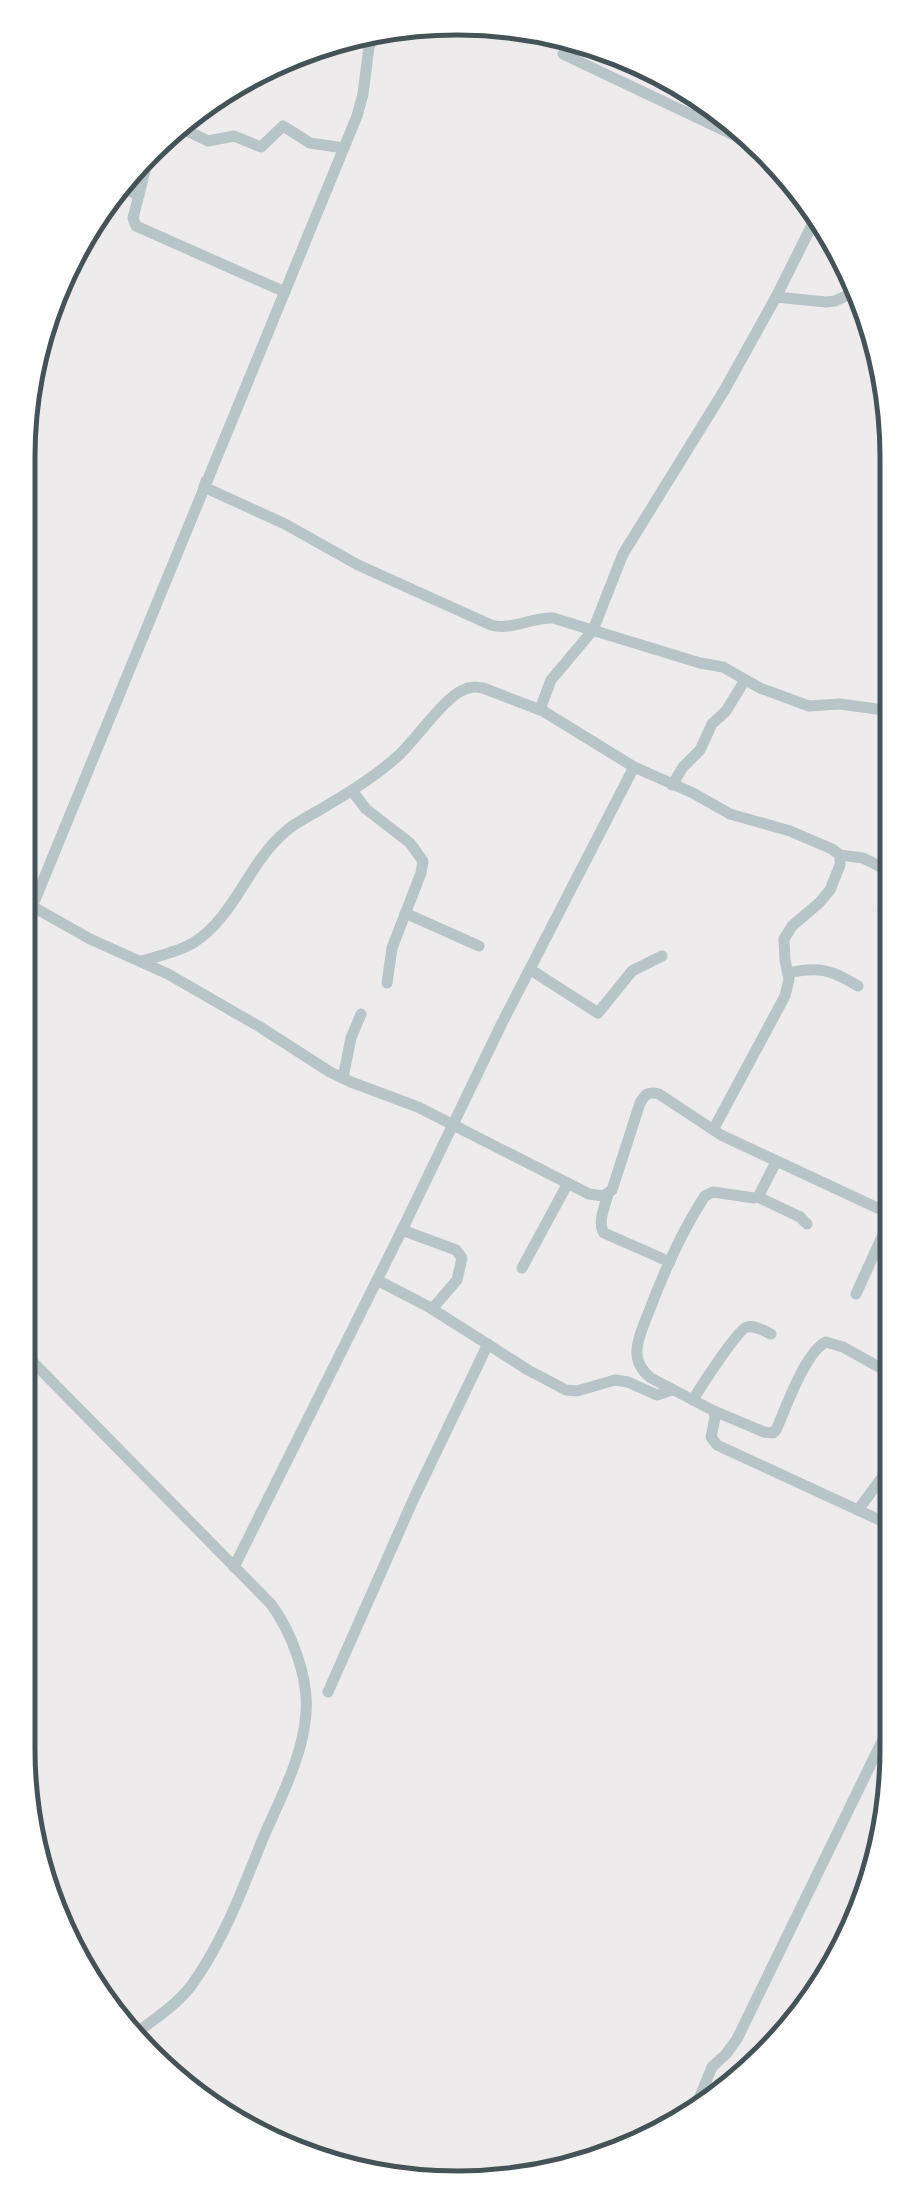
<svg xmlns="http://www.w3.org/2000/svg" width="915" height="2206" viewBox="0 0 915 2206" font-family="'Archivo Narrow',sans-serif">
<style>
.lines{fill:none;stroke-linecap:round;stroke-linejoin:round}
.street{stroke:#b7c4c8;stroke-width:11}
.rim{fill:none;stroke:#445358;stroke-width:5}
</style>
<rect width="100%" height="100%" fill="#eeebec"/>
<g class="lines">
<g class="street">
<polyline points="356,41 370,45"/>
<polyline points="563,54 738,137"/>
<polyline points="183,129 208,141 234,136 261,147 283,126 310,143 344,148"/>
<polyline points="147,163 133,218 136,226 285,292"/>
<polyline points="124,189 139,195"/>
<polyline points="776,297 826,302 835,301 852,293"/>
<path d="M206 481 204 487 285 524 358 565 491 625C511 631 532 617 553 618L700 663 723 667 760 688 809 706 840 704 884 710"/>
<polyline points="540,709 551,680 593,630 623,554 725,389 776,297 813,223"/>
<polyline points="672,785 683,767 700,750 712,724 726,711 745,680"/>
<polyline points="352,791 366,809 410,843 423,861 421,873 392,948 387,983"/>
<polyline points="840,855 863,858 885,869"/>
<path d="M28 904 90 939 168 974 260 1027 330 1072 351 1082 418 1107 589 1194 603 1196 612 1190 640 1103C645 1094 649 1091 659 1094L721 1135 886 1212"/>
<polyline points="883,910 885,907"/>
<polyline points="405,913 479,946"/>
<polyline points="28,917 357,116 363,94 370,39"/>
<path d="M142 961C158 956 178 952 193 943 235 917 248 863 285 832 297 821 312 815 326 806 352 791 378 775 400 754 417 738 443 699 463 690 470 686 476 687 483 688L543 711 634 767 693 793 730 814 790 831 832 849 840 855V865L830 890 819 903 792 926 784 939 785 960 789 979 785 996 713 1130"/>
<polyline points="531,970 598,1013 632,971 662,956"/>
<path d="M788 973C819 966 832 970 858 986"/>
<polyline points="343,1078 351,1038 361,1014"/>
<path d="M776 1162 758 1197 754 1198 713 1192 705 1196C681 1232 663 1274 648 1314 643 1326 638 1337 637 1349 636 1361 642 1371 651 1378L714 1411 715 1418 711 1437 717 1445 886 1523"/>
<path d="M608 1194C605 1206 597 1223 604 1233L670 1262"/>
<polyline points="758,1197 800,1217 807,1224"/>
<polyline points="402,1230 456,1250 462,1258 457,1280 432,1309"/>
<polyline points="522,1268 568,1183"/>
<polyline points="377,1280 429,1307 528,1370 566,1390 577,1391 615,1380 628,1382 657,1395 672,1390"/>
<polyline points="856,1294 886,1228"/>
<path d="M28 1357 270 1603C291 1630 309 1678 306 1713 303 1756 281 1797 264 1836 243 1887 224 1941 191 1986 176 2005 155 2019 136 2033"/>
<path d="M693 1400C700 1388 737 1330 747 1327 755 1325 764 1331 771 1334"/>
<path d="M714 1411 764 1432 773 1433 776 1430C786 1408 805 1352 826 1342L843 1347 886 1371"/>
<polyline points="858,1510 886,1472"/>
<polyline points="234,1567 402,1230 502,1023 634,767"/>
<polyline points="328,1692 414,1498 488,1344"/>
<polyline points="696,2106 712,2067 726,2054 737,2039 887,1731"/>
</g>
</g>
<path d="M0 0H915V2206H0ZM457 35H458A422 422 0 0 1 880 457V1749A422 422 0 0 1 458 2171H457A422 422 0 0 1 35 1749V457A422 422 0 0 1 457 35Z" fill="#fff" fill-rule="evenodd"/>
<path class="rim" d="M457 35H458A422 422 0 0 1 880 457V1749A422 422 0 0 1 458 2171H457A422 422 0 0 1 35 1749V457A422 422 0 0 1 457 35Z"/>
</svg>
